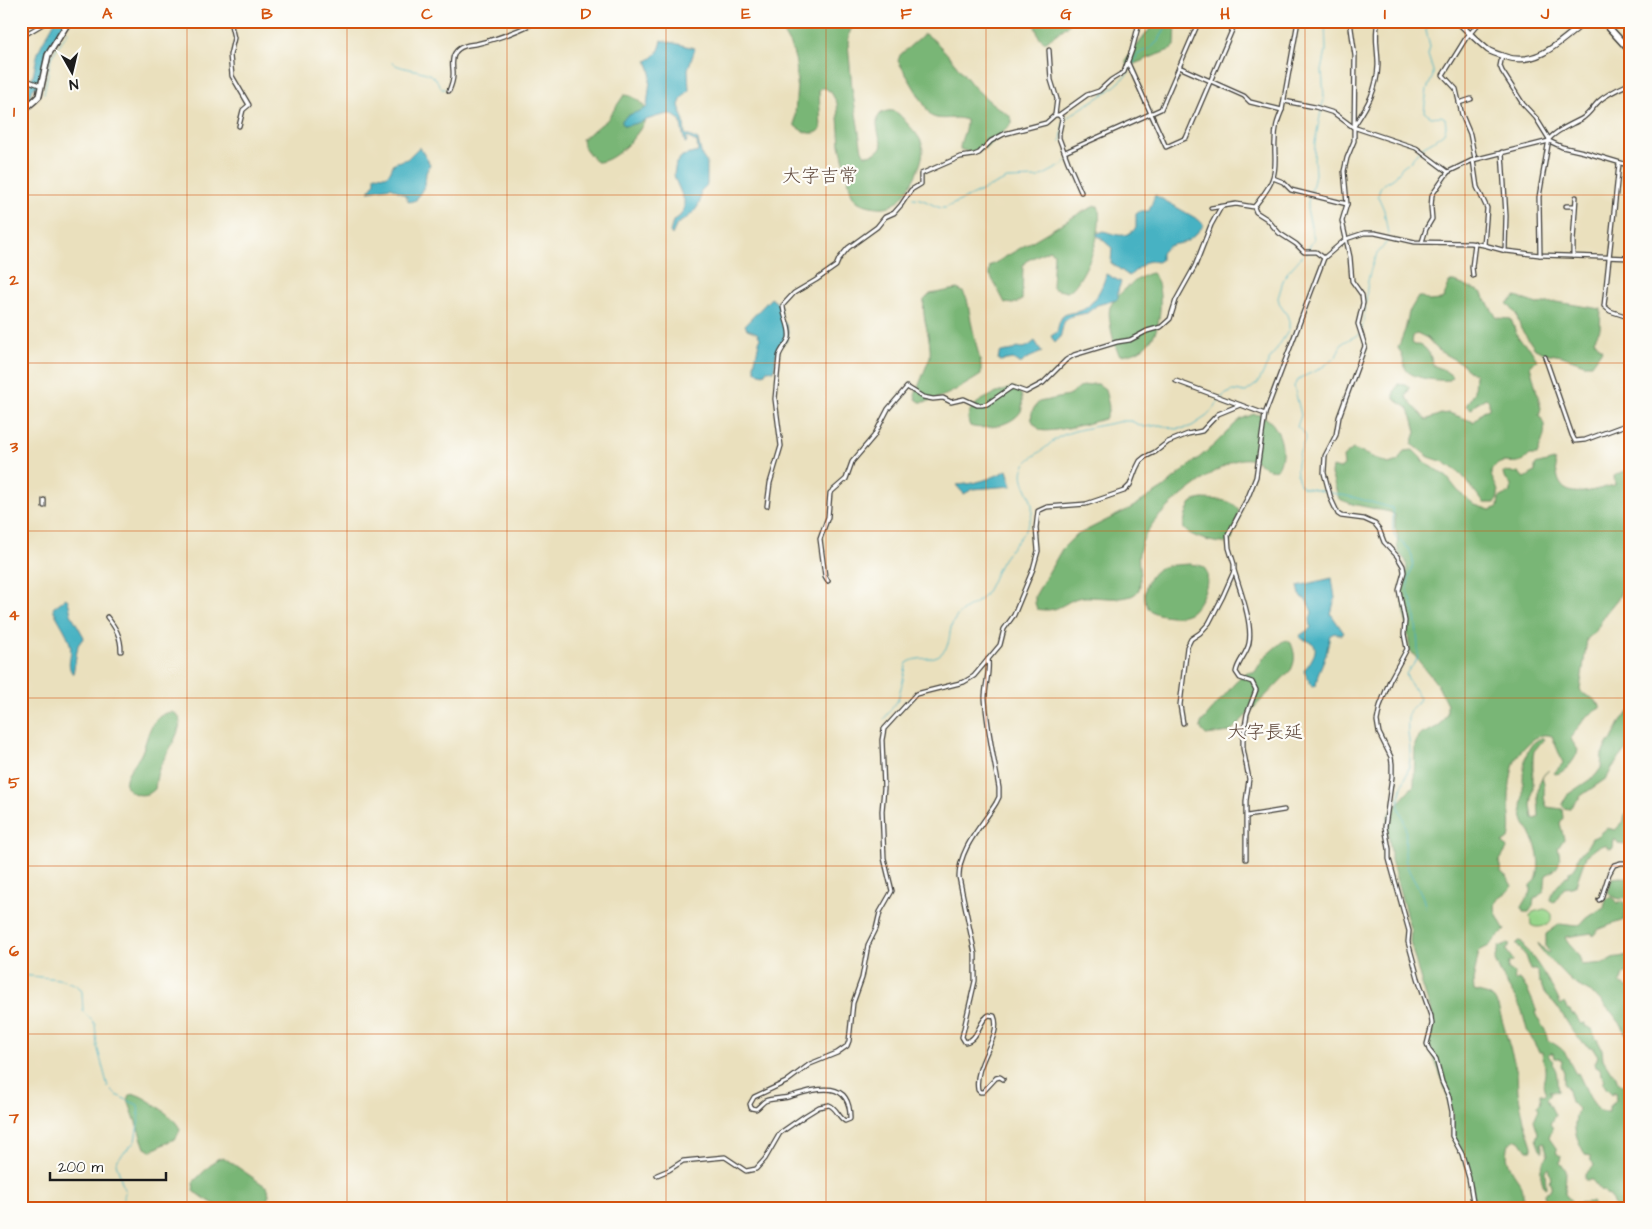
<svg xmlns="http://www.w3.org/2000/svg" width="1652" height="1229" viewBox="0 0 1652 1229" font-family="'Architects Daughter','Klee One',sans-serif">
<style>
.green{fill:#97d58a;stroke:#5a7853}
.forest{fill:#79b676;stroke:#4a6949}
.water{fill:#46b2c3;stroke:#316770}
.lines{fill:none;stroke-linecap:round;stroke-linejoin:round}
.stream{stroke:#46b2c3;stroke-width:1}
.street-casing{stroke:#3b3934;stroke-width:5.5}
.secondary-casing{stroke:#3b3934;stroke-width:7}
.primary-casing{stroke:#3b3934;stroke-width:8}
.street{stroke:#fff;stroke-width:3}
.secondary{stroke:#fff;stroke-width:4.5}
.primary{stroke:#fff;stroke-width:5}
.grid{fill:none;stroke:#d4530e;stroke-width:1;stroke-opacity:0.55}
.labels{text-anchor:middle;stroke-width:4.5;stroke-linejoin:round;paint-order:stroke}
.quarter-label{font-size:19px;fill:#634d41;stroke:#fdfcf7}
.neatline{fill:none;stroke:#d4530e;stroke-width:2}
.grid-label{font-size:16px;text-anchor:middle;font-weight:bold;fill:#d4530e}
</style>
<rect width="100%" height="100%" fill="#fdfcf7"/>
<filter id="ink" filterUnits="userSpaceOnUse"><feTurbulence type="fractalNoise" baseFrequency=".02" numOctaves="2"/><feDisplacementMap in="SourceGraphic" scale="10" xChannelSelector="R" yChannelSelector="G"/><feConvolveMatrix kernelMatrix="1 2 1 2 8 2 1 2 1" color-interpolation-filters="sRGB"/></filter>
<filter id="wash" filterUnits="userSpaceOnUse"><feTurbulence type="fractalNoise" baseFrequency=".0096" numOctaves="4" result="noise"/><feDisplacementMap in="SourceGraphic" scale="20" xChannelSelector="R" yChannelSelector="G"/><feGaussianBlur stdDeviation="1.12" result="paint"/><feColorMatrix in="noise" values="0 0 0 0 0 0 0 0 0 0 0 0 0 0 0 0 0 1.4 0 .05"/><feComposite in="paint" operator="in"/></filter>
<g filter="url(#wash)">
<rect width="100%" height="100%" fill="#eae0bd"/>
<path class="green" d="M1544 909C1563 914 1545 933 1531 925L1530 916 1533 912Z"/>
<g class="forest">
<path d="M776 21H859L850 31 848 43 852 88 862 151 865 155C873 155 877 153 882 146 880 137 871 116 884 112 895 108 899 114 906 122 911 128 919 135 922 144 927 159 909 192 897 202 890 208 880 208 871 206 861 204 855 202 851 192L840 145 837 103 831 92 825 88H821L819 91 821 129C815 137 802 132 795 126 794 105 801 72 793 52 789 41 781 31 776 21Z"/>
<polygon points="1033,21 1070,21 1069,25 1045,42 1039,37"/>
<polygon points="1156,21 1176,21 1175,46 1172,49 1129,66 1126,63 1126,60"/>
<path d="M924 34C938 38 964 76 975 88 985 98 997 108 1009 115L1012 120V123C996 138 983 160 960 149 960 139 967 130 966 120 955 115 942 122 931 116L898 61 900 55Z"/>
<path d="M624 95C635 95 641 103 648 111 646 128 615 164 596 162 591 155 582 148 582 139L607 120Z"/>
<path d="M1095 206H1098L1099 209C1100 218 1099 229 1097 237 1095 250 1079 288 1067 292L1054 289 1052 286 1054 253 1049 250 1026 261 1023 265 1022 300 1013 304 1005 303 989 273 990 266 1080 213Z"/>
<path d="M1152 273C1164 284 1161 320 1155 333 1153 337 1149 343 1145 346 1138 352 1130 354 1120 355 1114 349 1107 315 1110 307 1115 296 1140 274 1152 273Z"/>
<path d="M1449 282H1455L1481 292 1497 318 1511 319 1518 338 1529 347 1537 360 1530 365 1541 408 1539 415C1550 429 1542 440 1537 455H1530C1523 463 1515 463 1505 462 1501 462 1497 464 1494 467 1485 476 1500 485 1498 496 1498 498 1496 501 1495 503H1484L1461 474 1444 462 1429 457 1412 444 1416 432 1413 420 1408 408 1394 399V392L1398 384 1406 385 1410 387 1406 397 1426 420 1441 414 1449 413 1474 422 1483 411 1489 409V401L1486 398 1475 404 1472 409 1466 406 1474 392 1475 374 1468 371 1464 365 1439 351 1427 338 1417 333 1413 336 1412 343 1415 345C1426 344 1431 355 1433 365L1447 372 1453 377 1450 380C1439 381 1408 379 1405 367 1403 360 1403 355 1398 348L1405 330 1409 312 1418 297H1422L1429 301 1441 300 1444 298Z"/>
<path d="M957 289 963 292 967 299 972 326 981 365V375C967 384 936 403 920 402L916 399 915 395 930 357C932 337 921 319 924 300L930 294Z"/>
<polygon points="1516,297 1537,304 1557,302 1601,309 1600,329 1594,340 1602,350 1592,364 1584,364 1562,356 1544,353 1535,349 1521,329 1516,314 1507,303"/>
<path d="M1093 384H1098L1105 389 1109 407 1106 418C1097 422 1048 434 1040 430 1038 428 1033 423 1032 420 1030 413 1034 407 1039 402L1068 396 1080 387Z"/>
<path d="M1013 387C1019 390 1021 393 1022 399 1022 403 1023 408 1021 411 1014 425 983 431 970 426 959 403 998 393 1013 387Z"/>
<path d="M1254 414C1277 415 1290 451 1277 469 1267 472 1262 463 1253 460 1246 457 1234 460 1228 464 1208 474 1163 508 1151 526 1145 534 1141 543 1139 553 1137 562 1143 585 1138 591 1130 603 1097 596 1083 597 1065 599 1061 614 1037 609L1035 603V596L1062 549 1075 536 1131 508 1163 488 1213 446 1234 425 1241 419Z"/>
<path d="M1353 449 1389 464 1398 461 1404 451 1413 450 1425 462 1447 477 1458 491 1475 505 1490 510 1498 507 1499 498 1511 492V484L1504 478 1503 472 1518 473 1525 478 1535 472V465L1554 460C1556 466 1557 478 1560 483 1570 501 1598 488 1615 485L1614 476 1631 468V579L1622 588 1619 597 1605 614 1596 631 1587 639 1582 676 1580 689 1582 693 1592 698 1600 705V708L1586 717 1571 737 1572 741 1578 750C1576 759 1566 772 1556 774L1554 773 1563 763 1552 736C1544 733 1537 736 1531 741 1527 745 1520 751 1518 755 1512 764 1509 786 1509 797 1508 811 1513 825 1509 839L1502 843 1506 846 1507 849 1499 862 1501 872 1507 877 1512 886C1509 892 1505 893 1500 897 1489 906 1500 921 1505 930L1489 946 1479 951 1473 981 1474 991 1489 995 1494 999 1498 1006 1517 1072 1518 1092 1524 1121 1532 1146V1150H1527L1520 1140 1516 1139 1509 1144C1508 1149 1506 1155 1508 1160 1513 1181 1530 1182 1520 1208H1476L1471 1179 1454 1137 1453 1115 1443 1081 1428 1043 1433 1025V1018L1420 978 1410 941 1411 931 1391 860V852L1387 827 1388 815 1414 785 1415 745 1418 736 1439 726 1447 714V704L1437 684 1410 650 1402 592 1407 570 1406 561 1399 553 1397 545 1398 537 1395 528V515L1390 512 1352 504 1339 499 1331 474 1332 467 1340 469 1344 466 1343 457Z"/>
<path d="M1203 499C1215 500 1231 498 1239 510L1232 540 1230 542C1221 546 1190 537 1184 529 1182 526 1188 506 1191 503 1194 500 1199 500 1203 499Z"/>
<path d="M1190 564C1194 565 1199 565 1202 566 1216 575 1199 608 1189 613 1179 618 1168 616 1158 614 1138 609 1143 580 1157 570 1166 564 1180 565 1190 564Z"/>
<path d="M1287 640 1291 643C1295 653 1296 660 1291 670L1230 732 1206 735C1202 731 1200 729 1201 723L1241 676 1247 672H1255L1264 657 1283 641Z"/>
<polygon points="1631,710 1630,745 1612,768 1607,778 1582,795 1569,809 1564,808 1562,804 1567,795 1595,776 1601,768 1602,754 1608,742 1611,741 1622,719"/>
<path d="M171 712C195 716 163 757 159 769 156 776 156 783 155 789 146 798 133 796 126 787 123 772 137 764 142 752 149 736 149 716 171 712Z"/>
<path d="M1543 738 1544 739 1534 751 1533 757V789L1531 806 1533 818 1536 819 1539 817C1539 800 1533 782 1549 770L1542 777C1547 787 1541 795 1547 807L1562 809 1563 818 1560 823 1564 839 1558 848C1562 862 1559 869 1546 875 1544 889 1547 891 1534 899L1533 906 1529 912H1523L1522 907 1531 892V885L1536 880C1542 865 1537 845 1530 832 1527 827 1524 824 1523 818 1521 809 1523 800 1523 791 1523 775 1522 742 1543 738Z"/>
<path d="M1631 809V839L1624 845 1619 844 1616 840H1614L1613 848 1610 849 1605 845 1598 847 1586 856 1576 884 1572 887 1564 888 1554 902 1550 900C1551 892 1560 883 1566 876H1569V872L1572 871 1577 864 1579 854 1585 850 1592 838 1598 836 1607 828 1615 830 1624 821C1624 814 1626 813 1631 809Z"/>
<path d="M1621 877 1631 878V895C1622 902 1616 899 1608 892L1612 878Z"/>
<path d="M1611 896 1617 903 1624 902 1626 912 1624 920 1599 929 1593 936 1592 933 1565 937C1568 947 1582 953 1581 965L1606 963 1612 959 1631 954V970L1623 975 1620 983 1631 989V1047L1623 1027 1613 1014 1595 995 1575 984 1567 977 1552 961 1545 956 1540 948 1538 943 1547 953 1549 952 1546 947V934L1560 924 1576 926 1581 924 1586 918 1604 908 1606 899Z"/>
<path d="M1519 941 1522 942 1525 949C1532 953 1558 995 1560 1004L1562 1005 1564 1003 1567 1009 1570 1010 1572 1015H1575L1581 1024 1585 1023V1026L1592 1029 1595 1037 1597 1039 1602 1049 1603 1059 1611 1072 1615 1074 1618 1082 1624 1087 1631 1099V1208H1615L1610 1195 1606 1194 1604 1191H1601L1592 1180H1585V1174L1594 1166 1593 1163 1591 1161 1590 1156 1585 1155C1577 1137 1571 1131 1578 1109L1571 1102 1567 1087 1564 1085V1072L1561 1066 1562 1062 1560 1058H1554L1553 1053H1550L1548 1055 1553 1060 1552 1064C1559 1072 1556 1081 1558 1091H1549L1551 1094 1547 1099 1555 1115 1550 1124 1553 1128 1549 1138 1556 1148 1557 1154 1561 1156 1560 1163 1566 1170 1565 1194 1573 1203 1592 1202 1595 1208H1549L1548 1203 1544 1196 1545 1193 1549 1190 1551 1185 1549 1181 1551 1179 1548 1168 1545 1170 1546 1188 1544 1187C1539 1173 1539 1166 1548 1156L1544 1142 1541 1143 1543 1152 1540 1150 1536 1139 1538 1133 1534 1120 1539 1109 1537 1105C1543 1102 1540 1099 1540 1093L1544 1095 1546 1093C1540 1082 1546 1080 1545 1069 1545 1062 1542 1058 1542 1052H1539L1527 1030 1522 1011 1516 999 1505 981 1495 961 1499 947 1506 944 1510 945 1506 950 1513 960 1512 962H1509L1508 970 1514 973 1515 981 1518 979 1521 980 1528 991 1537 1011 1535 1012C1538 1023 1548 1030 1549 1041 1570 1052 1565 1056 1576 1074L1578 1073 1590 1098 1600 1112H1609V1107L1616 1101 1615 1092H1613L1612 1094 1606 1088 1603 1082 1605 1079 1601 1075 1600 1069 1596 1067 1595 1063 1598 1056 1593 1048C1576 1044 1566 1017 1555 1004 1548 996 1543 995 1541 983L1539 982 1538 973 1535 970H1531L1526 956 1516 944Z"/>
<path d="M135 1094C146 1097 178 1119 180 1130L176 1138 151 1151 145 1148 128 1100 130 1095Z"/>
<polygon points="223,1157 268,1188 269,1195 264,1208 221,1208 194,1192 193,1182 217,1159"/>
</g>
<g class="water">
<path d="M55 21H67L48 48 37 95H34L37 90 35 86 30 94 31 100 21 111V94C36 84 33 65 39 50 43 40 50 31 55 21Z"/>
<path d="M662 40 694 48 695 49 688 69 689 90 682 98 679 105 684 122 685 134 698 140 702 156 707 163V185L700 192C704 206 689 218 677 224L672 235 670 232 673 221 680 216 684 209V200L675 179 674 174 676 163 682 156 698 152 697 142 686 137 687 142 685 143 680 120 671 114C655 115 640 124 624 126L622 123V120C630 112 640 113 647 107L651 71 647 61C656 56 660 51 662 40Z"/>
<polygon points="418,148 420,148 430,164 426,173 425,185 416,200 409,202 405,195 391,187 369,191 375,182 375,175 386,176 390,172 394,163 407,159"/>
<path d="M1155 195 1199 220 1204 225C1198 232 1191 241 1182 243 1171 245 1169 244 1161 253V260L1157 262 1151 261 1146 262 1129 276 1111 263 1112 248 1096 234 1104 231C1116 235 1126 239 1136 228V214L1140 211H1149Z"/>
<path d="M1106 274 1121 282 1118 290V298L1116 300 1097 305 1087 313 1071 316 1064 322 1060 338 1055 343 1051 336 1057 332C1058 328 1059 321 1062 317 1067 312 1074 313 1080 311 1093 307 1104 285 1106 274Z"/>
<path d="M771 298 781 306V322L785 323C788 329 789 335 787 341 774 346 776 359 774 371L767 370 764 374 756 372 754 365 760 338 757 333 747 329 745 325Z"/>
<path d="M1035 341 1042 352 1026 359 1022 363H1019L1013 359 1000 361 998 360 999 355 1001 352 1013 350 1018 347C1025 350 1030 345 1035 341Z"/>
<path d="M1007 470 1012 486 973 489 964 494 956 485C974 484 992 479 1007 470Z"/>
<path d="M1332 578 1335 598 1331 614 1344 633 1341 635 1335 633 1330 635 1326 655 1318 674 1316 686 1312 687 1304 671C1312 659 1326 643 1301 639L1299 636 1311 628 1310 619 1312 612 1307 601 1300 595 1298 586Z"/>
<path d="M66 598 68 600 71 614 84 637 78 645 73 674C65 665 73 655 70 644 67 631 57 620 53 608Z"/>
</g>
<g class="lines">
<g class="stream">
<path d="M392 63C404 71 423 68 435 78 438 81 439 86 442 89H445"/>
<polyline points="1132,68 1137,55 1142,52 1151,48 1159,40 1169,21"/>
<polyline points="44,93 51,57 68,32"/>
<path d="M1061 141 1064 120C1086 103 1113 93 1130 71"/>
<polyline points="1311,193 1315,174 1314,159 1315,142 1324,96 1322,71 1326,51 1325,21"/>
<path d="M913 198C926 198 935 209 945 208L1007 179 1038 178 1057 168 1063 165 1066 161"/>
<polyline points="1388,234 1384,210 1378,196 1380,188 1383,184 1393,179 1403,166 1411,161 1418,151 1424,146 1433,141 1444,133 1446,126 1445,118 1441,116 1431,117 1424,112 1427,89 1433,76 1433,71 1428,55 1430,47 1426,31 1429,21"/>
<path d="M1361 331C1367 313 1365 293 1369 276 1371 269 1373 261 1377 254 1381 249 1386 245 1388 238"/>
<path d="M1360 334 1344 342 1340 347 1336 357 1320 369 1300 378 1294 386 1301 415 1297 427 1304 433 1306 437C1299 454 1291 470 1302 487L1356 498 1392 508C1395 516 1391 525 1394 534 1399 545 1409 543 1412 557 1415 568 1407 577 1408 587 1408 594 1411 599 1413 606 1415 616 1420 650 1417 659 1415 665 1409 668 1406 674L1408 680 1420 698C1418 705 1410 707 1409 713 1405 728 1411 744 1410 759 1409 773 1401 786 1399 799 1397 808 1402 813 1404 821 1408 835 1403 850 1406 863 1410 878 1425 893 1425 908"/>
<path d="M884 719 898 700 907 663C918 655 932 662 942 653 953 643 947 629 955 619 962 608 973 606 982 598 991 588 994 575 1000 564 1009 547 1026 536 1031 517 1038 495 1013 481 1026 463 1030 458 1036 455 1041 451 1047 447 1052 441 1059 437 1076 428 1103 426 1122 421H1131L1144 427 1160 425 1175 429 1186 428 1192 426 1207 416 1224 395 1233 391 1246 392 1258 383 1270 359 1289 330V321L1287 315 1280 305 1278 298 1283 281 1287 273 1307 251 1314 239 1307 209 1309 197"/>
<polyline points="21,975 59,979 74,984 80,988 82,992 83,1011 95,1024 97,1046 108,1087 116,1095 138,1105 139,1118 135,1141 119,1158 116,1163 125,1192 122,1208"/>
</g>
</g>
</g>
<g filter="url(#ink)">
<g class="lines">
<defs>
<g id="street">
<polyline points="230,21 234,38 230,55 232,76 249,105 243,110 239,126"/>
<polyline points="1350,21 1355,56 1354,133 1354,141 1347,158 1344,171 1347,204 1342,221 1350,257 1352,281 1362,295 1363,303 1358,324 1365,346 1339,417 1336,435 1325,456 1324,473 1331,499 1338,514 1341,516 1364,519 1375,524 1379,529 1384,542 1397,556 1403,566 1404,572 1399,590 1405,621 1404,634 1407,649 1390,680 1380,706 1377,721 1379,733 1391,757 1392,764 1392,777 1385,827 1389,849 1389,859 1409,931 1408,942 1418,978 1431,1016 1432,1024 1427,1044 1429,1050 1436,1059 1442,1082 1449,1097 1452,1112 1452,1136 1462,1154 1469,1178 1474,1208"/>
<polyline points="21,37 48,21"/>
<polyline points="1502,56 1500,66 1502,71 1523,104 1536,118 1549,139 1539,197 1540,255"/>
<polyline points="1128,63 1166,147 1186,138 1236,21"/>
<polyline points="1179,67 1244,96 1250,102 1282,110"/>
<polyline points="21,74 29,81 42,86"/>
<path d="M449 91C451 86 453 81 453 76 454 68 450 61 455 53 459 46 468 45 476 44 498 39 518 31 538 21"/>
<polyline points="1284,101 1315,107 1334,113 1353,127 1416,148 1448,172"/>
<polyline points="1459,103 1471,99"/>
<polyline points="1055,115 1059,115 1087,95 1099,91 1111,80 1124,72 1132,50 1138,27 1140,24 1144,21"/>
<polyline points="1059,115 1062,119 1059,133 1059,138 1068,162 1081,192"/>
<path d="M1354 126C1367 106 1377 91 1378 65 1378 49 1374 36 1378 21"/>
<path d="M1549 139C1558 129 1571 125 1583 118 1590 113 1593 107 1599 101 1608 93 1620 88 1631 83"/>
<polyline points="1065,152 1161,109 1199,21"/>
<polyline points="1502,152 1506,216 1505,251"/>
<polyline points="1475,159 1470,134 1462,115 1456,89 1443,75 1466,38 1481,21"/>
<polyline points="1473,160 1477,187 1487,208 1484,245"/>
<polyline points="1619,164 1604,306 1610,311 1631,318"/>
<polyline points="1273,178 1283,182 1291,190 1347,204"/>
<polyline points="1566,206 1575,206"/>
<path d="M1254 207C1261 198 1270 188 1273 177 1277 165 1274 153 1275 141 1275 128 1277 122 1282 110L1298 21"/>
<polyline points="1211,208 1236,204 1254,207 1256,212 1267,219 1279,233 1296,244 1304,252 1316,252 1324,258"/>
<polyline points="1422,242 1426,229 1432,219 1431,207 1432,195 1448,172 1473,160 1549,141 1562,147 1584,152 1631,166"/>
<polyline points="1573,256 1573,241 1576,197"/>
<polyline points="1473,276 1472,267 1475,243"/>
<polyline points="1545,357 1572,435 1575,441 1585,440 1631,423"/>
<polyline points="1176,381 1265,414"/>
<polyline points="44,506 44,500"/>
<path d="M767 506 770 483 781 446 775 399 779 356C781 349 787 344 789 338 791 327 783 317 783 305L794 293 816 280 836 266 839 259 848 248 877 227 885 217 894 213 901 205 911 190 921 184V174L960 157 974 155 979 153 991 141 1004 134 1046 123 1055 115 1057 99 1051 80 1049 50"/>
<polyline points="828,581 825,576 820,539 828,517 830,493 846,479 852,462 874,436 888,409 907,387 923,397 933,399 943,398 951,402 964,399 977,405 982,405 987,404 1012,387 1026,392 1043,383 1066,360 1074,355 1117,342 1130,340 1147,331 1161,327 1170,319 1176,300 1195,266 1211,225 1221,207"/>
<path d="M107 617C116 628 121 637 121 651"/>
<path d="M988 659C990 672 985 685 985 698 987 729 994 758 999 788V797L996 803C982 826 959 848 959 877L975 954V981L962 1037 965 1042C979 1040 978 1021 989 1015L994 1016C1003 1036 973 1063 978 1090L980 1092H983L996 1078 1000 1077 1003 1079"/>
<polyline points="1183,723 1180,705 1187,647 1191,639 1200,633 1209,623 1223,596 1234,571"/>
<polyline points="1247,816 1284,810"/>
<path d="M1246 859V801L1249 779 1243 748V738L1247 714 1256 690 1252 682 1240 678 1236 672C1238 661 1247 654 1249 643 1253 623 1240 590 1234 570V564L1229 548 1228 535 1248 497 1256 477 1265 414 1324 258 1346 239 1364 233H1375L1415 242 1470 243 1484 245 1506 251 1540 255 1631 258"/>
<polyline points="1599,900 1601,899 1609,874 1614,865 1621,863 1631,863"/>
<path d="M657 1175 669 1170 683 1161 725 1157 746 1171 756 1169 765 1159 780 1133 806 1115 819 1107 829 1105C837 1108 838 1117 845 1121L850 1119C851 1076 813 1090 788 1097 781 1099 772 1098 765 1101 762 1103 759 1107 756 1109L751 1108 750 1104 754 1097 786 1082 810 1064 837 1053 847 1046 849 1041 853 1003 862 978 868 945 876 929 880 912 892 891 884 858 882 811 884 788 882 740 884 729 916 694 964 682 974 676 1000 645 1004 629 1014 615 1033 569 1036 558 1038 551 1036 528 1038 511 1047 507 1086 504 1124 491 1130 485 1136 469 1140 461 1145 457 1155 452 1168 442 1188 434 1202 431 1218 414 1240 405"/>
</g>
<path id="secondary" d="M1457 21C1467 31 1477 41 1488 50 1493 53 1500 55 1506 57 1538 67 1563 39 1586 21"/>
<g id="primary">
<polyline points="1603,21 1631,52"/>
<polyline points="21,112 35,100 39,96 48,55 69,21"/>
</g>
</defs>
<use href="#street" class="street-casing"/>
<use href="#secondary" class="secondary-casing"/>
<use href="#primary" class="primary-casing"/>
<use href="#street" class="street"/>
<use href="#secondary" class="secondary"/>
<use href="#primary" class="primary"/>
</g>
</g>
<path class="grid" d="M187 21V1208M347 21V1208M507 21V1208M666 21V1208M826 21V1208M986 21V1208M1145 21V1208M1305 21V1208M1465 21V1208M21 195H1631M21 363H1631M21 531H1631M21 698H1631M21 866H1631M21 1034H1631"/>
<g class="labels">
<g class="quarter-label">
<text x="820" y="182">大字吉常</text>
<text x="1265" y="738">大字長延</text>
</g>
</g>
<rect width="1652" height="1229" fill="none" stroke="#fdfcf7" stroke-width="55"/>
<g transform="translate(72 72) rotate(172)" stroke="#fdfcf7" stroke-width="4" paint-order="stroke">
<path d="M0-4L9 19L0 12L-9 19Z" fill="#1c1c1c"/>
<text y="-8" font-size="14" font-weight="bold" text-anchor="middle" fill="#1c1c1c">N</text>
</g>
<path d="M50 1172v8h116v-8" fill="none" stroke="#1c1c1c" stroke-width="2.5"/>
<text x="58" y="1172" font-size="15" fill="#1c1c1c" stroke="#fdfcf7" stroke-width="4" paint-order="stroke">200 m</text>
<rect x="28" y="28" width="1596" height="1174" class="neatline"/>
<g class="grid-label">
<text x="107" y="19">A</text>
<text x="267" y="19">B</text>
<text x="427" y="19">C</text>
<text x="586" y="19">D</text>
<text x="746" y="19">E</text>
<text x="906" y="19">F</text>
<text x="1066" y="19">G</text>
<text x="1225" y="19">H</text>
<text x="1385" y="19">I</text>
<text x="1545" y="19">J</text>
<text x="14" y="117">1</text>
<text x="14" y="285">2</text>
<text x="14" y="452">3</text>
<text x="14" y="620">4</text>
<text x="14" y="788">5</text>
<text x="14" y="956">6</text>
<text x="14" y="1123">7</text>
</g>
</svg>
